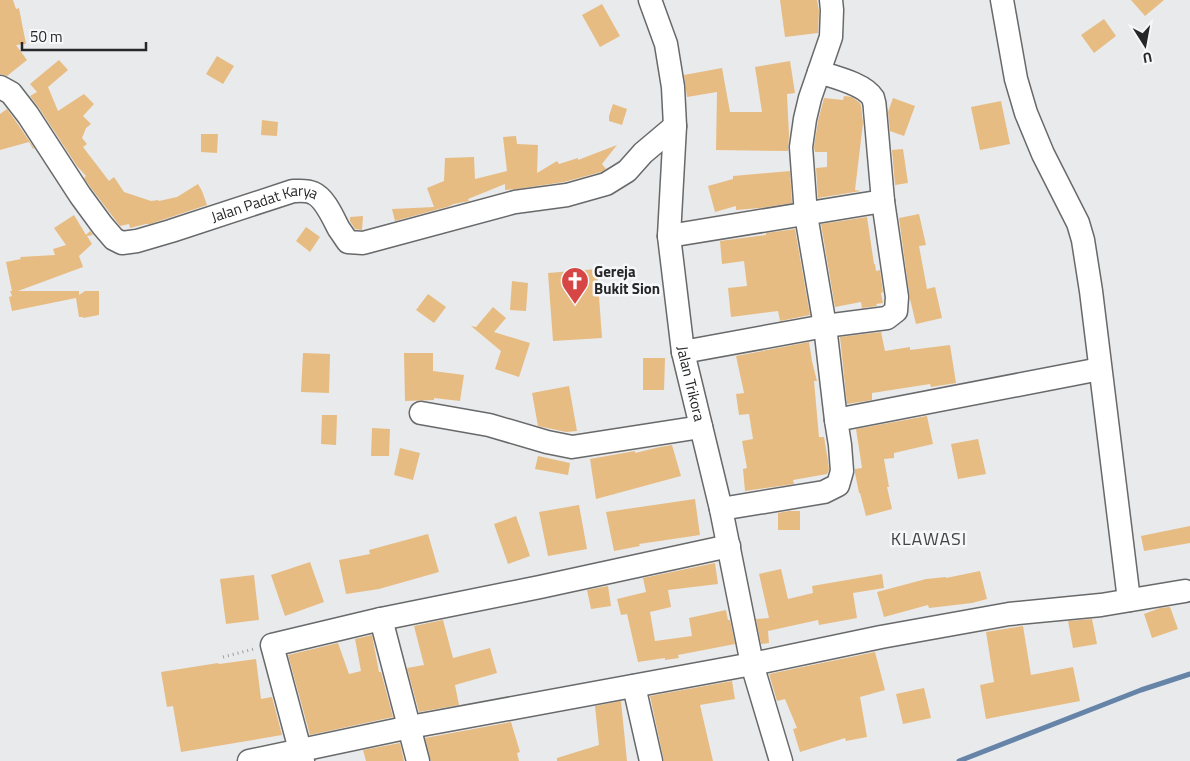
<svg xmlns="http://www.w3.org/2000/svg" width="1190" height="761" viewBox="0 0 1190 761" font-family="'Titillium Web',sans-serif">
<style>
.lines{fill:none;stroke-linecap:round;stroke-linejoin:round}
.stream{stroke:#6584a8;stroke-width:5}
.building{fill:#e7bc82}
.minor-casing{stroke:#68696a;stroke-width:25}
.path{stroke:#a0a0a2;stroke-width:3;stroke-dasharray:1 4;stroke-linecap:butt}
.minor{stroke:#fff;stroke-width:22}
.labels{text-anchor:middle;stroke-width:5;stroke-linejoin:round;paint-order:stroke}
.street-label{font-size:15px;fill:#272728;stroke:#f6f7f9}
.poi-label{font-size:15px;font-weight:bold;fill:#272728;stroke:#f6f7f9;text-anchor:start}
.quarter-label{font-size:18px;letter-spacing:1px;fill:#454647;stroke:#f6f7f9}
</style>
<rect width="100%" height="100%" fill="#e9eaec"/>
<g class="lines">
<polyline class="stream" points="959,761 1141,690 1190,674"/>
</g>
<g class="building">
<polygon points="0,0 13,0 16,9 19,8 26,44 16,45 27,60 7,76 0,74"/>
<polygon points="780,0 817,0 819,11 818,33 785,37"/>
<polygon points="1131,0 1164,0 1145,16"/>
<polygon points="602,4 620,36 600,47 582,15"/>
<polygon points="1104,19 1116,36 1094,53 1081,35"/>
<polygon points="217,56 234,66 223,84 206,74"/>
<polygon points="59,60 68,70 48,87 58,111 84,94 94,104 83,116 91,124 86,128 82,138 87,144 83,147 109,181 114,177 124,192 151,201 158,200 159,201 177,197 198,184 202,191 207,205 150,224 146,224 130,228 129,224 120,226 91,188 84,178 86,176 77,166 39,108 30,96 37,92 30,84"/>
<polygon points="790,61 795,93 787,94 789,135 788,151 716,150 717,92 687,97 684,75 722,68 730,112 762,112 755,67"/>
<polygon points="844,96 852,97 860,103 861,106 863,123 855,190 861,191 818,198 816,168 827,167 827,152 815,152 814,147 818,121 823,102 824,98 843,100"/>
<polygon points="893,98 915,106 904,136 890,131 888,112"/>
<polygon points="1001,101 1010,144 980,150 971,107"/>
<polygon points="613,104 627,109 622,125 609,121 609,116"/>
<polygon points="7,109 17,123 34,148 33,149 29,142 0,150 0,114"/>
<polygon points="262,120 278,122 277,136 261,135"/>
<polygon points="201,134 218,134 217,153 201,152"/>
<polygon points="516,136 517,144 538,145 537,173 557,161 559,164 578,158 578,160 617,145 602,164 606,169 601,172 564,182 517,189 505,190 505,184 468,199 469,201 454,204 449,206 450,206 395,221 392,209 434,207 427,188 444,181 445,158 474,157 475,179 507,171 503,137"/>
<polygon points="903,149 908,183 895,185 892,150"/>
<polygon points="790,171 792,203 760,208 736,210 736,206 715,212 708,186 733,179 733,176"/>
<polygon points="919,214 926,245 919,246 927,289 935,287 942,318 916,324 910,299 899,218"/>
<polygon points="74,215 86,235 90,231 93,235 87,236 92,244 79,256 83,267 18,291 79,291 79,295 85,291 99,291 99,315 83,318 83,317 79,317 76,298 12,311 9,297 12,296 10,291 12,291 6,262 21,259 20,257 55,255 53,249 66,245 54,228"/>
<polygon points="363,216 362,230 355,229 350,221 350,217"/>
<polygon points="867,217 874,264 875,264 876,271 880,270 883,292 881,293 883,303 876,304 877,306 862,308 861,302 835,307 821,224"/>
<polygon points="306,227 320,237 310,252 296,241"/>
<polygon points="795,229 810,315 780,321 778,311 731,317 728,288 747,286 744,261 722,264 720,241 766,235 766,233"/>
<polygon points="597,269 602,338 553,341 548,273"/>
<polygon points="512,281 528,283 526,311 510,310"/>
<polygon points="428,294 446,307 434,323 416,310"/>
<polygon points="493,307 506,318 494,332 530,343 519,377 495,369 501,351 471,326 476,327"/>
<polygon points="881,332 885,351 910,347 910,350 950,345 956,383 931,387 930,384 872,393 872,400 847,404 840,337"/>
<polygon points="809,342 812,361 817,381 814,381 819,437 824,437 828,461 829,470 827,474 793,480 794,484 745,491 743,469 747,468 742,441 753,439 749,414 739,415 736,394 744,393 736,356"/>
<polygon points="303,353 330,354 329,393 301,392"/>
<polygon points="404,353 433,353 433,371 464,375 460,401 434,398 434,400 405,401"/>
<polygon points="643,358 665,358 664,390 643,390"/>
<polygon points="569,386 577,431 566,432 538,426 532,393"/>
<polygon points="322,415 337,415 336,445 321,444"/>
<polygon points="927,416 933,444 894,453 894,458 884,459 889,487 887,487 892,509 866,516 860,493 859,493 855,473 855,469 862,468 856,429"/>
<polygon points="372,428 390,429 389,456 371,456"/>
<polygon points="978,439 986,474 958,479 951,444"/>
<polygon points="672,445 681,476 596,499 590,459 635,451 635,453 660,447"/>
<polygon points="400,448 420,453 413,480 394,475"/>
<polygon points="538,456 570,463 568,475 535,469"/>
<polygon points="695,499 700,535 639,544 640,546 614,551 606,512"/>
<polygon points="579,505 587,549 548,556 539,512"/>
<polygon points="789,511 800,511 800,530 778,530 778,513"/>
<polygon points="516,516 530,556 508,564 494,524"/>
<polygon points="1190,526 1190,543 1144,551 1141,536"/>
<polygon points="428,534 439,572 379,589 346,594 339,560 370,554 369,550"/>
<polygon points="310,562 324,602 285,616 271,575"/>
<polygon points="715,563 718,584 668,590 671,607 650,612 655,641 692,636 689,618 726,610 728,620 730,620 735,644 678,655 679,658 665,660 665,658 638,662 627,614 621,615 617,599 646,592 643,578"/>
<polygon points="781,569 788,599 813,593 812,586 882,574 884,588 853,593 857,618 819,625 818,620 768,631 769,643 761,644 756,619 769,618 759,574"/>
<polygon points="980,571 987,599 972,603 929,608 928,605 884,617 877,592 926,579 946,577 946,578"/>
<polygon points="254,575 259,620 226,624 220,579"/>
<polygon points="608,586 611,606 591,609 587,590"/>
<polygon points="1170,607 1178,629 1152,638 1144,614 1160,608"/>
<polygon points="1092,619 1097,644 1073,648 1068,621"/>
<polygon points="443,620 453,658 490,648 497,673 455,685 459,705 419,712 407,668 424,665 414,626"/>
<polygon points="1023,626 1031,675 1073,667 1080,701 986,719 980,685 994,682 986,632"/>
<polygon points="372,635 379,672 381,672 393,717 310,735 288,655 338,643 349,674 361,671 355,639"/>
<polygon points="875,652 885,690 860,697 867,737 846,741 845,738 800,752 793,729 797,728 785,699 777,701 769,674"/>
<polygon points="256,659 261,699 272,697 282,735 181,752 173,706 167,707 161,672 218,663 219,664"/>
<polygon points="732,681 735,699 700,705 713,761 664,761 650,696"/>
<polygon points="924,688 931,718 903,724 896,694"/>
<polygon points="621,701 627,761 557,761 557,758 599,745 595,706"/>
<polygon points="511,722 520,752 517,753 519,761 431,761 425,738"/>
<polygon points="400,743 404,761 366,761 363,750"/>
</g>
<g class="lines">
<defs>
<g id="minor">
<path id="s1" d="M650 0 666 44 673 87 675 126 669 236 683 352 721 509 752 664 781 761"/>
<polyline points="1002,0 1016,79 1026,113 1043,154 1078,223 1083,240 1091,291 1129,600"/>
<path id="s2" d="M0 87 11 93 28 115 80 195 102 225 114 239 122 243 137 241 171 231 293 191C299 191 307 190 313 193 325 198 333 218 339 229 342 233 345 238 348 242L363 243 515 202 567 195 606 184 627 171 643 153 675 126"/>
<polyline points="669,236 883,201"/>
<path d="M683 352 825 326 887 318 896 311 897 297 883 201 875 110C875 106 874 101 873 98 865 84 834 77 819 72"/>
<polyline points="421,413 489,425 547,442 572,447 701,427"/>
<polyline points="836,420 1100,369"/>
<polyline points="721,509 824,492 838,485 842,471 840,445 836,420 825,326 806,215 801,147 805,119 810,98 831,37 832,10 831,0"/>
<polyline points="381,619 418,761"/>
<polyline points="634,686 651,761"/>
<polyline points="249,761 410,727 752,664 881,637 1009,614 1101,605 1185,591"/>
<polyline points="303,761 272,645 381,619 540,587 729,546"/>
</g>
</defs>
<use href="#minor" class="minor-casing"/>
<polyline class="path" points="223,657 254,649"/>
<use href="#minor" class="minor"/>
</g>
<defs>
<symbol id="church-pin" viewBox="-11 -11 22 30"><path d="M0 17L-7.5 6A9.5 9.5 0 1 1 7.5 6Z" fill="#d54644" stroke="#f6f7f9"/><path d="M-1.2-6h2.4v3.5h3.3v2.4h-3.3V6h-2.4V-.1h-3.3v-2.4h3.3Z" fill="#fff"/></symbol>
</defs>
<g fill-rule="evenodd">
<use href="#church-pin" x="559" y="265" width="32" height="43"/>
</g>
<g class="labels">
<g class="street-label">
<text dy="5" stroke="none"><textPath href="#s2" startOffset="349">Jalan Padat Karya</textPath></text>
<text dy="5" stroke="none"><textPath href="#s1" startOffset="389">Jalan Trikora</textPath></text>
</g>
<g class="poi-label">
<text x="594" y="277">Gereja<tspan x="594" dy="17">Bukit Sion</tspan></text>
</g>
<g class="quarter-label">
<text x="929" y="545">KLAWASI</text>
</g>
</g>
<g transform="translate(1145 45) rotate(169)" stroke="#f6f7f9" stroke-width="4" paint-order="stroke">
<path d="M0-4L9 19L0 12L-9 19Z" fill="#272728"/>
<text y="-8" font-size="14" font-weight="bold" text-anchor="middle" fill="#272728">U</text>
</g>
<path d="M22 42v8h124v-8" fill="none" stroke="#272728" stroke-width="2.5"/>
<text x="30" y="42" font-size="15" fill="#272728" stroke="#f6f7f9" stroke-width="4" paint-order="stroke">50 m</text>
</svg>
